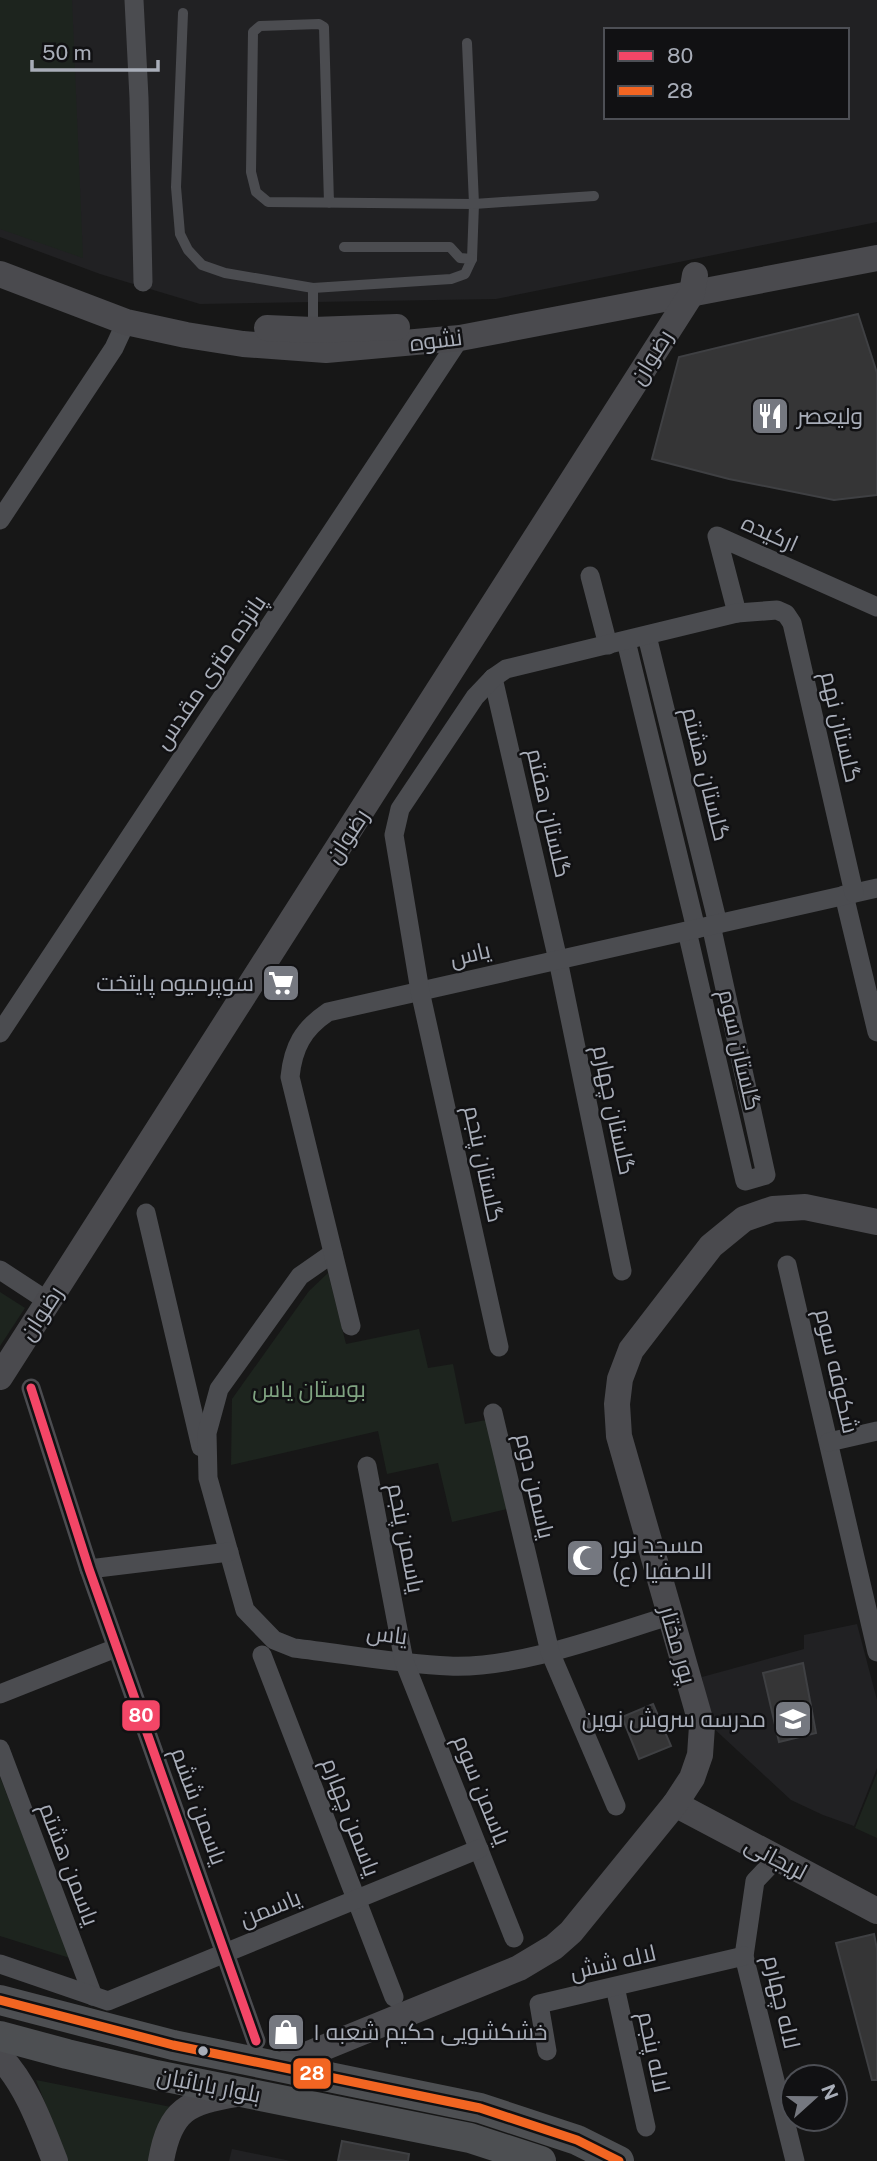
<svg xmlns="http://www.w3.org/2000/svg" width="877" height="2161" viewBox="0 0 877 2161" font-family="'Public Sans',Cairo,sans-serif">
<style>
.built{fill:#212123;fill-rule:evenodd}
.green{fill:#1d241e}
.building{fill:#353536;stroke:#3f4043;stroke-width:2}
.lines{fill:none;stroke-linecap:round;stroke-linejoin:round}
.lane{stroke:#4b4c50;stroke-width:10}
.street{stroke:#4b4c50;stroke-width:19}
.secondary{stroke:#4a4a4e;stroke-width:26}
.primary{stroke:#4d4f52;stroke-width:30}
.bus-1-casing{stroke:#111113;stroke-width:14}
.bus-2-casing{stroke:#111113;stroke-width:14}
.bus-1{stroke:#f34667;stroke-width:9}
.bus-2{stroke:#f26522;stroke-width:9}
.bus-dot{fill:#a8adb8;stroke:#111113;stroke-width:2.5}
.labels{text-anchor:middle;stroke-width:5;stroke-linejoin:round;paint-order:stroke}
.street-label{font-size:23px;fill:#a8adb8;stroke:#111113}
.poi-label{font-size:23px;fill:#a8adb8;stroke:#111113;text-anchor:start}
.park-label{font-size:23px;fill:#7fa381;stroke:#111113}
.line-badge{stroke:#111113;stroke-width:2.5}
.badge-label{font-size:19px;text-anchor:middle;font-weight:bold;fill:#fff}
</style>
<rect width="100%" height="100%" fill="#171717"/>
<g class="built">
<path d="M0 0H877V222L496 299 200 304 100 274 0 237ZM606 30H847V117H606Z"/>
<polygon points="857,1624 877,1700 877,1768 854,1826 823,1815 791,1800 710,1725 702,1677 804,1649 804,1635"/>
<polygon points="232,2149 291,2161 229,2161"/>
</g>
<g class="green">
<polygon points="0,0 72,0 83,258 0,229"/>
<polygon points="328,1273 346,1344 419,1329 428,1368 453,1364 465,1424 486,1420 507,1509 452,1522 438,1463 387,1474 378,1431 231,1465 232,1399 309,1291"/>
<polygon points="0,1292 25,1308 0,1346"/>
<polygon points="877,1773 877,1838 855,1828"/>
<polygon points="0,1777 70,1958 0,1936"/>
<polygon points="36,2080 171,2107 151,2161 68,2161"/>
</g>
<g class="building">
<polygon points="858,314 877,373 877,495 834,500 729,479 652,459 679,357"/>
<polygon points="803,1663 816,1733 779,1742 763,1673"/>
<polygon points="653,1704 671,1746 639,1759 622,1717"/>
<polygon points="874,1934 877,1949 877,2080 872,2080 836,1943"/>
<polygon points="342,2141 409,2154 408,2161 338,2161"/>
</g>
<g class="lines">
<g class="lane">
<polyline points="183,13 176,187 180,234 188,250 202,265 225,273 313,288 451,279 465,274 472,259 474,204 467,43"/>
<polyline points="329,203 324,27 319,24 260,26 253,32 251,172 256,192 268,202 474,204 594,196"/>
<polyline points="344,247 450,247 460,258 472,259"/>
<polyline points="313,288 313,330"/>
</g>
<g class="street">
<polyline points="134,0 139,98 143,282"/>
<polyline points="0,520 114,348 126,322"/>
<polyline points="590,576 608,645"/>
<polyline points="737,613 717,536 877,607"/>
<polyline points="647,636 718,924"/>
<polyline points="626,641 696,929"/>
<polyline points="493,678 558,960 622,1271"/>
<polyline points="844,895 877,1032"/>
<polyline points="687,931 745,1181 766,1175 711,925"/>
<polyline points="0,1033 460,338"/>
<polyline points="146,1213 201,1447"/>
<path d="M333 1253 300 1276 219 1389 207 1433 208 1478 245 1610 274 1640 294 1648C345 1654 398 1664 449 1666 517 1669 604 1636 669 1616"/>
<polyline points="787,1265 877,1652"/>
<polyline points="0,1270 49,1302"/>
<path d="M351 1326 290 1077C293 1047 303 1029 328 1012L877 888"/>
<polyline points="499,1347 420,991 394,835 400,809 475,697 493,678 506,669 737,613 777,610 786,614 792,623 854,893"/>
<polyline points="31,1388 89,1569 256,2041"/>
<polyline points="493,1413 550,1652 616,1806"/>
<polyline points="829,1442 877,1431"/>
<polyline points="367,1466 404,1661 514,1938"/>
<polyline points="89,1569 229,1552"/>
<polyline points="262,1655 394,1997"/>
<polyline points="0,1694 116,1648"/>
<polyline points="0,1749 93,1996"/>
<polyline points="776,1859 755,1881 744,1956 795,2161"/>
<polyline points="0,1964 108,2001 479,1849"/>
<polyline points="615,1987 646,2127"/>
<polyline points="547,2051 539,2004 744,1956"/>
</g>
<g class="secondary">
<polyline points="0,274 126,322 186,335 243,344 326,350 460,338 877,258"/>
<polyline points="267,328 313,330 397,327"/>
<polyline points="0,1377 692,293 695,275"/>
<polyline points="675,1804 877,1911"/>
<path d="M0 2057C27 2085 41 2126 55 2161"/>
<polyline points="279,2066 519,1968 554,1947 571,1932 675,1804 692,1778 700,1755 702,1726 619,1436 617,1404 620,1379 631,1350 711,1246 744,1219 773,1209 805,1207 877,1222"/>
<path d="M161 2161C170 2109 188 2102 237 2094"/>
</g>
<g class="primary">
<polyline points="0,2000 173,2045 480,2108 577,2140 619,2161"/>
<polyline points="0,2036 67,2054 156,2075 470,2138 541,2161"/>
</g>
<defs>
<polyline id="bus-1" points="31,1388 89,1569 256,2041"/>
<polyline id="bus-2" points="0,2000 173,2045 480,2108 577,2140 619,2161"/>
</defs>
<use href="#bus-1" class="bus-1-casing"/>
<use href="#bus-2" class="bus-2-casing"/>
<use href="#bus-1" class="bus-1"/>
<use href="#bus-2" class="bus-2"/>
</g>
<defs>
<symbol id="restaurant-square" viewBox="-11 -11 22 22"><rect x="-9" y="-9" width="18" height="18" rx="4" fill="#757880" stroke="#111113"/><path d="M-5-6h1v4h1v-4h1v4h1v-4h1v5L-1.5 .5V6h-2V.5L-5-1ZM5-6V6H3V1.5H1.5Q1.5-4 5-6Z" fill="#fff"/></symbol>
<symbol id="supermarket-square" viewBox="-11 -11 22 22"><rect x="-9" y="-9" width="18" height="18" rx="4" fill="#757880" stroke="#111113"/><path d="M-6-5.5h2.5l.6 2H6L4.5 2H-2.5L-4.4-4H-6ZM-1.5 3.2a1.3 1.3 0 1 0 .1 0ZM3 3.2a1.3 1.3 0 1 0 .1 0Z" fill="#fff"/></symbol>
<symbol id="mosque-square" viewBox="-11 -11 22 22"><rect x="-9" y="-9" width="18" height="18" rx="4" fill="#757880" stroke="#111113"/><path d="M3.5-4.9A6 6 0 1 0 3.5 4.9A5 5 0 1 1 3.5-4.9Z" fill="#fff"/></symbol>
<symbol id="school-square" viewBox="-11 -11 22 22"><rect x="-9" y="-9" width="18" height="18" rx="4" fill="#757880" stroke="#111113"/><path d="M0-5L7-2L0 1L-7-2ZM-4 1L0 2.5L4 1V4Q0 6-4 4Z" fill="#fff"/></symbol>
<symbol id="shop-square" viewBox="-11 -11 22 22"><rect x="-9" y="-9" width="18" height="18" rx="4" fill="#757880" stroke="#111113"/><path d="M-5-2.5h2.3a2.7 3.5 0 0 1 5.4 0H5L5.5 6h-11ZM-1.5-2.5h3a1.5 2.3 0 0 0-3 0Z" fill="#fff"/></symbol>
</defs>
<g fill-rule="evenodd">
<use href="#restaurant-square" x="748" y="394" width="44" height="44"/>
<use href="#supermarket-square" x="259" y="961" width="44" height="44"/>
<use href="#mosque-square" x="563" y="1536" width="44" height="44"/>
<use href="#school-square" x="771" y="1697" width="44" height="44"/>
<use href="#shop-square" x="264" y="2010" width="44" height="44"/>
</g>
<circle class="bus-dot" cx="203" cy="2051" r="6"/>
<g class="labels">
<g class="street-label">
<text transform="translate(436 340) rotate(-7)" y="8">نشوه</text>
<text transform="translate(651 357) rotate(-58)" y="8">رضوان</text>
<text transform="translate(770 533) rotate(24)" y="8">ارکیده</text>
<text transform="translate(210 672) rotate(-56)" y="8">پانزده متری مقدس</text>
<text transform="translate(841 727) rotate(77)" y="8">گلستان نهم</text>
<text transform="translate(706 774) rotate(76)" y="8">گلستان هشتم</text>
<text transform="translate(549 813) rotate(77)" y="8">گلستان هفتم</text>
<text transform="translate(347 836) rotate(-57)" y="8">رضوان</text>
<text transform="translate(470 954) rotate(-13)" y="8">یاس</text>
<text transform="translate(740 1050) rotate(77)" y="8">گلستان سوم</text>
<text transform="translate(614 1110) rotate(78)" y="8">گلستان چهارم</text>
<text transform="translate(484 1164) rotate(78)" y="8">گلستان پنجم</text>
<text transform="translate(41 1313) rotate(-57)" y="8">رضوان</text>
<text transform="translate(837 1371) rotate(77)" y="8">شکوفه سوم</text>
<text transform="translate(535 1486) rotate(77)" y="8">یاسمن دوم</text>
<text transform="translate(406 1538) rotate(79)" y="8">یاسمن پنجم</text>
<text transform="translate(387 1634) rotate(7)" y="8">یاس</text>
<text transform="translate(678 1645) rotate(74)" y="8">پور مختار</text>
<text transform="translate(482 1790) rotate(68)" y="8">یاسمن سوم</text>
<text transform="translate(199 1806) rotate(70)" y="8">یاسمن ششم</text>
<text transform="translate(351 1817) rotate(69)" y="8">یاسمن چهارم</text>
<text transform="translate(776 1858) rotate(28)" y="8">لریجانی</text>
<text transform="translate(69 1864) rotate(69)" y="8">یاسمن هشتم</text>
<text transform="translate(270 1908) rotate(-22)" y="8">یاسمن</text>
<text transform="translate(613 1962) rotate(-13)" y="8">لاله شش</text>
<text transform="translate(782 2002) rotate(77)" y="8">لاله چهارم</text>
<text transform="translate(654 2052) rotate(78)" y="8">لاله پنجم</text>
<text transform="translate(209 2085) rotate(11)" y="8">بلوار بابائیان</text>
</g>
<g class="poi-label">
<text x="797" y="424">ولیعصر</text>
<text x="254" y="991" text-anchor="end">سوپرمیوه پایتخت</text>
<text x="612" y="1553">مسجد نور<tspan x="612" dy="26">الاصفیا (ع)</tspan></text>
<text x="766" y="1727" text-anchor="end">مدرسه سروش نوین</text>
<text x="313" y="2040">خشکشویی حکیم شعبه ۱</text>
</g>
<g class="park-label">
<text x="309" y="1397">بوستان یاس</text>
</g>
</g>
<g class="line-badge">
<rect x="121" y="1699" width="40" height="33" rx="7" fill="#f34667"/>
<rect x="292" y="2057" width="40" height="33" rx="7" fill="#f26522"/>
</g>
<g class="badge-label">
<text x="141" y="1722">80</text>
<text x="312" y="2080">28</text>
</g>
<rect x="604" y="28" width="245" height="91" fill="#111113" stroke="#4d4f55" stroke-width="2"/>
<rect x="618" y="51" width="35" height="10" fill="#f34667" stroke="#4d4f55" stroke-width="2"/>
<text x="667" y="63" font-size="21" fill="#a8adb8">80</text>
<rect x="618" y="86" width="35" height="10" fill="#f26522" stroke="#4d4f55" stroke-width="2"/>
<text x="667" y="98" font-size="21" fill="#a8adb8">28</text>
<g transform="translate(814 2098) rotate(69)"><circle r="33" fill="#111113" stroke="#4d4f55" stroke-width="2"/>
<path d="M0-5L12 26L0 18L-12 26Z" fill="#757880"/>
<text y="-10" font-size="19" font-weight="bold" text-anchor="middle" fill="#a8adb8">N</text>
</g>
<path d="M32 60v10h126v-10" fill="none" stroke="#a8adb8" stroke-width="3.5"/>
<text x="42" y="60" font-size="21" fill="#a8adb8" stroke="#111113" stroke-width="5" paint-order="stroke">50 m</text>
</svg>
